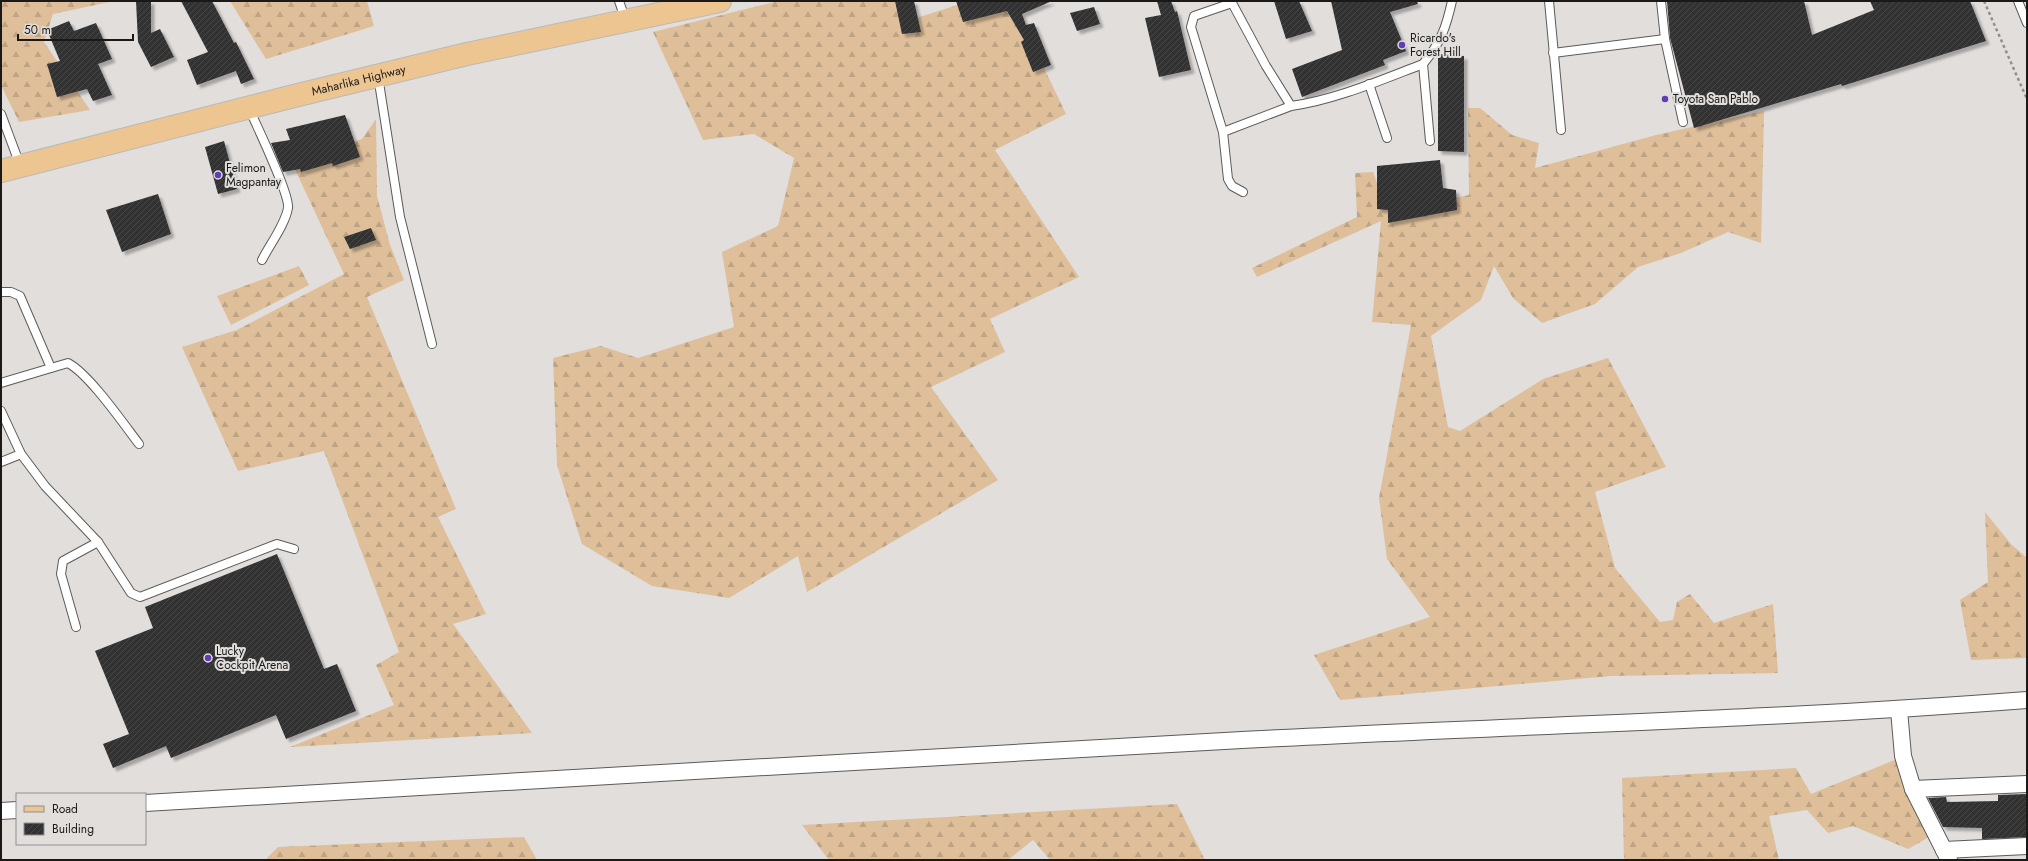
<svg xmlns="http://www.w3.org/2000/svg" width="2028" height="861" viewBox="0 0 2028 861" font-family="Jost,sans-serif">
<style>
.forest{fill:url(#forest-firs)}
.building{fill:url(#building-hatch);filter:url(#shadow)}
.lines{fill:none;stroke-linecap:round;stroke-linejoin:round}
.service-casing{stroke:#5d5b58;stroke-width:10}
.minor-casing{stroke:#5d5b58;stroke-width:18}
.primary-casing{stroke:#bababa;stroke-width:24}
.path{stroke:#918f8d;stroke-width:2.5;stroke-dasharray:3 3;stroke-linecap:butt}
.service{stroke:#fff;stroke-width:8}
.minor{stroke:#fff;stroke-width:16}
.primary{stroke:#ecc591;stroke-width:22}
.poi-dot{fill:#603db5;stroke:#e1dedc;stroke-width:1.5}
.labels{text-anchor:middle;stroke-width:4;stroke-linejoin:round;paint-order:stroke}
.poi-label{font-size:12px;fill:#1a1918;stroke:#e1dedc;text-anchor:start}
.street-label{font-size:12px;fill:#1a1918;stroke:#e1dedc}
</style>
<defs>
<pattern id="forest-firs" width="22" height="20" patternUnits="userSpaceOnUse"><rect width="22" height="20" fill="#debf9a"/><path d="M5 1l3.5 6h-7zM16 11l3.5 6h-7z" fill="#bea484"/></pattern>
<pattern id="building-hatch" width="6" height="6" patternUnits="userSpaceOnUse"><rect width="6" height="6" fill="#313133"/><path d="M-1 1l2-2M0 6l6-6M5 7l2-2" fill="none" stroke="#464647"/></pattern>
<filter id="shadow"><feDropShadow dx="3.5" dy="3.5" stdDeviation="1" flood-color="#0004"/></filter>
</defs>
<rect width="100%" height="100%" fill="#e1dedc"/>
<g class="forest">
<polygon points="1,1 114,1 53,14 44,42 90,110 19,122 1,85"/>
<polygon points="230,1 367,1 374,26 266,59"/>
<polygon points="778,1 900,1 907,21 970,1 1012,1 1066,114 995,150 1079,277 990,319 1005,352 931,387 998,480 807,592 798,556 729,598 652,586 582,544 557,465 553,358 601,346 638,358 734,327 722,252 778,226 794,158 754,134 703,140 653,32"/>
<polygon points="1468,108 1480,108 1512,135 1539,143 1535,168 1656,135 1764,111 1761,243 1728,232 1681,253 1638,267 1595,304 1542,323 1513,298 1494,266 1481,300 1431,336 1448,427 1460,431 1543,379 1608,358 1666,467 1595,492 1615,568 1660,622 1673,620 1677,602 1690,594 1714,623 1773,604 1778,673 1611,676 1340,700 1314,655 1430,617 1387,559 1379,498 1411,325 1372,322 1381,221 1257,277 1252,268 1357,217 1355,173 1373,172 1382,196 1392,211 1469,195"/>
<polygon points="376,119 377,196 390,245 404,280 367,297 456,509 438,517 486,614 453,624 532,733 290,747 394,705 376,665 399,652 324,451 238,471 182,347 237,330 344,274 291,161 362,139"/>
<polygon points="299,266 309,285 231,325 217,296"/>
<polygon points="1985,512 2011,544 2027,558 2027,658 1971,660 1960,600 1988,582"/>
<polygon points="1897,759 1936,833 1908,849 1853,826 1828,833 1807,810 1769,816 1779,860 1624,860 1622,778 1796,768 1811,794"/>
<polygon points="1177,804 1205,860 1050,860 1033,840 1008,860 829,860 802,825"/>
<polygon points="524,837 537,860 265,860 278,847"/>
</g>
<g class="building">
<polygon points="136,1 151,1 151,33 160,29 174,57 151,67 138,42"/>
<polygon points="181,1 212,1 234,43 236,42 254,79 241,84 236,71 197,85 187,60 208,52"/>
<polygon points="895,1 914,1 921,32 902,34"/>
<polygon points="956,1 1052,1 1022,14 1026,25 1034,23 1051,65 1033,72 1021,42 1024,40 1007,11 963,22"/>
<polygon points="1157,1 1171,1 1175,12 1177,11 1191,70 1159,77 1145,18 1161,15"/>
<polygon points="1274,1 1299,1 1312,31 1286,39"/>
<polygon points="1331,1 1417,1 1418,4 1390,12 1406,51 1383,60 1385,65 1302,97 1292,69 1342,50"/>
<polygon points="1667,1 1804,1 1812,35 1874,10 1870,1 1970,1 1986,41 1842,86 1841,84 1694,128 1670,38"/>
<polygon points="1094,7 1100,24 1077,31 1070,13"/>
<polygon points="69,21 74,31 96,23 112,59 98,64 112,95 93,101 87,89 57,97 47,64 60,61 47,30"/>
<polygon points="1438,54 1464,56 1464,152 1438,151"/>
<polygon points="345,115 360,157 333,166 332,163 301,172 300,169 283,172 271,143 290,140 286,129"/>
<polygon points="224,141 237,189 218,194 205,147"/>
<polygon points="1440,160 1443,188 1456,190 1457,210 1388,223 1388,210 1377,209 1377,166"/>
<polygon points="158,194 171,234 122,252 106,210"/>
<polygon points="371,228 376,240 350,249 344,237"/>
<polygon points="277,554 324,669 337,664 356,711 286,739 276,715 171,758 166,746 113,768 103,744 129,734 95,651 153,628 145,607"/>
<polygon points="2027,794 2026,837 1982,839 1982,828 1943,827 1928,798 1946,797 1947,802 1998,801 1998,795"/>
</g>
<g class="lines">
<defs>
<g id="service">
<polyline points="619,1 626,21"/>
<path d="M1231 1 1266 66 1291 106C1335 100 1381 80 1423 64"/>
<polyline points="1549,1 1561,130"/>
<polyline points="1661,1 1665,39 1683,122"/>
<polyline points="2018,1 2027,23"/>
<polyline points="1232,3 1194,16 1191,27 1223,132 1228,179 1232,186 1243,192"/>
<polyline points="1553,53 1665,39"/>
<polyline points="378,76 400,217 432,344"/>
<polyline points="1369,84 1387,138"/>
<path d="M249 108C256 125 290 194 288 208 285 225 270 244 262 260"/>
<polyline points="1,114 20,165"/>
<polyline points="1223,132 1291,106"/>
<path d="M1430 141 1423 64C1441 42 1446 28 1452 1"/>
<polyline points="1,292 11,292 20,296 51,368 1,383"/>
<path d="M51 368 68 363C89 374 123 423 139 444"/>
<polyline points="1,411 21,454 45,486 98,542 131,593 140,597 277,544 294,549"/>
<polyline points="1,462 21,454"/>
<polyline points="76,627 61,574 63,561 98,542"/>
</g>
<g id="minor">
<polyline points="1899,710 1903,756 1913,789 1949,860"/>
<polyline points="1913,789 2027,784"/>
<path d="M145 803C511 783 876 759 1242 740 1504 726 1766 720 2027 700"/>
<polyline points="1,811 17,810"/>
<polyline points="1944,850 2027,846"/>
</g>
<g id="primary">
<path id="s1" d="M1 171 294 96 467 54 720 1"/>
</g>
</defs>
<use href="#service" class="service-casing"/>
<use href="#minor" class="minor-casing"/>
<use href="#primary" class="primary-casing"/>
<polyline class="path" points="1984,1 2027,99"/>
<use href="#service" class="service"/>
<use href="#minor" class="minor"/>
<use href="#primary" class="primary"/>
</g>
<g class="poi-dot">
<circle cx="1402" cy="45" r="4"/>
<circle cx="1665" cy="99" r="4"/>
<circle cx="218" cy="175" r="4"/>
<circle cx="208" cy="658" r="4"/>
</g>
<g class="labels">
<g class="poi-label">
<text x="1410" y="42">Ricardo's<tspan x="1410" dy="14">Forest Hill</tspan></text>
<text x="1673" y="103">Toyota San Pablo</text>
<text x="226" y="172">Felimon<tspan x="226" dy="14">Magpantay</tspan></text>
<text x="216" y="655">Lucky<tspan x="216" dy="14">Cockpit Arena</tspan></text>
</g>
<g class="street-label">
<text dy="4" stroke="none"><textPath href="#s1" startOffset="369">Maharlika Highway</textPath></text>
</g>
</g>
<rect width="2028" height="861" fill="none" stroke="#1a1918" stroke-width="4"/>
<rect x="16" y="793" width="130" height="52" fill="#e1dedc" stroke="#918f8e"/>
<rect x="24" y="806" width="20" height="6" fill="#ecc591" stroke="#918f8e"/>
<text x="52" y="813" font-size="12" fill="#1a1918">Road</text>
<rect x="24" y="823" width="20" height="12" fill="url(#building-hatch)" stroke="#918f8e"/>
<text x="52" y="833" font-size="12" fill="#1a1918">Building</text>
<path d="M18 34v6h115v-6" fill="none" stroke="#1a1918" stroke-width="2"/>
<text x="24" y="34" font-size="12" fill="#1a1918" stroke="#e1dedc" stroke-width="3" paint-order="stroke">50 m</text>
</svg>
